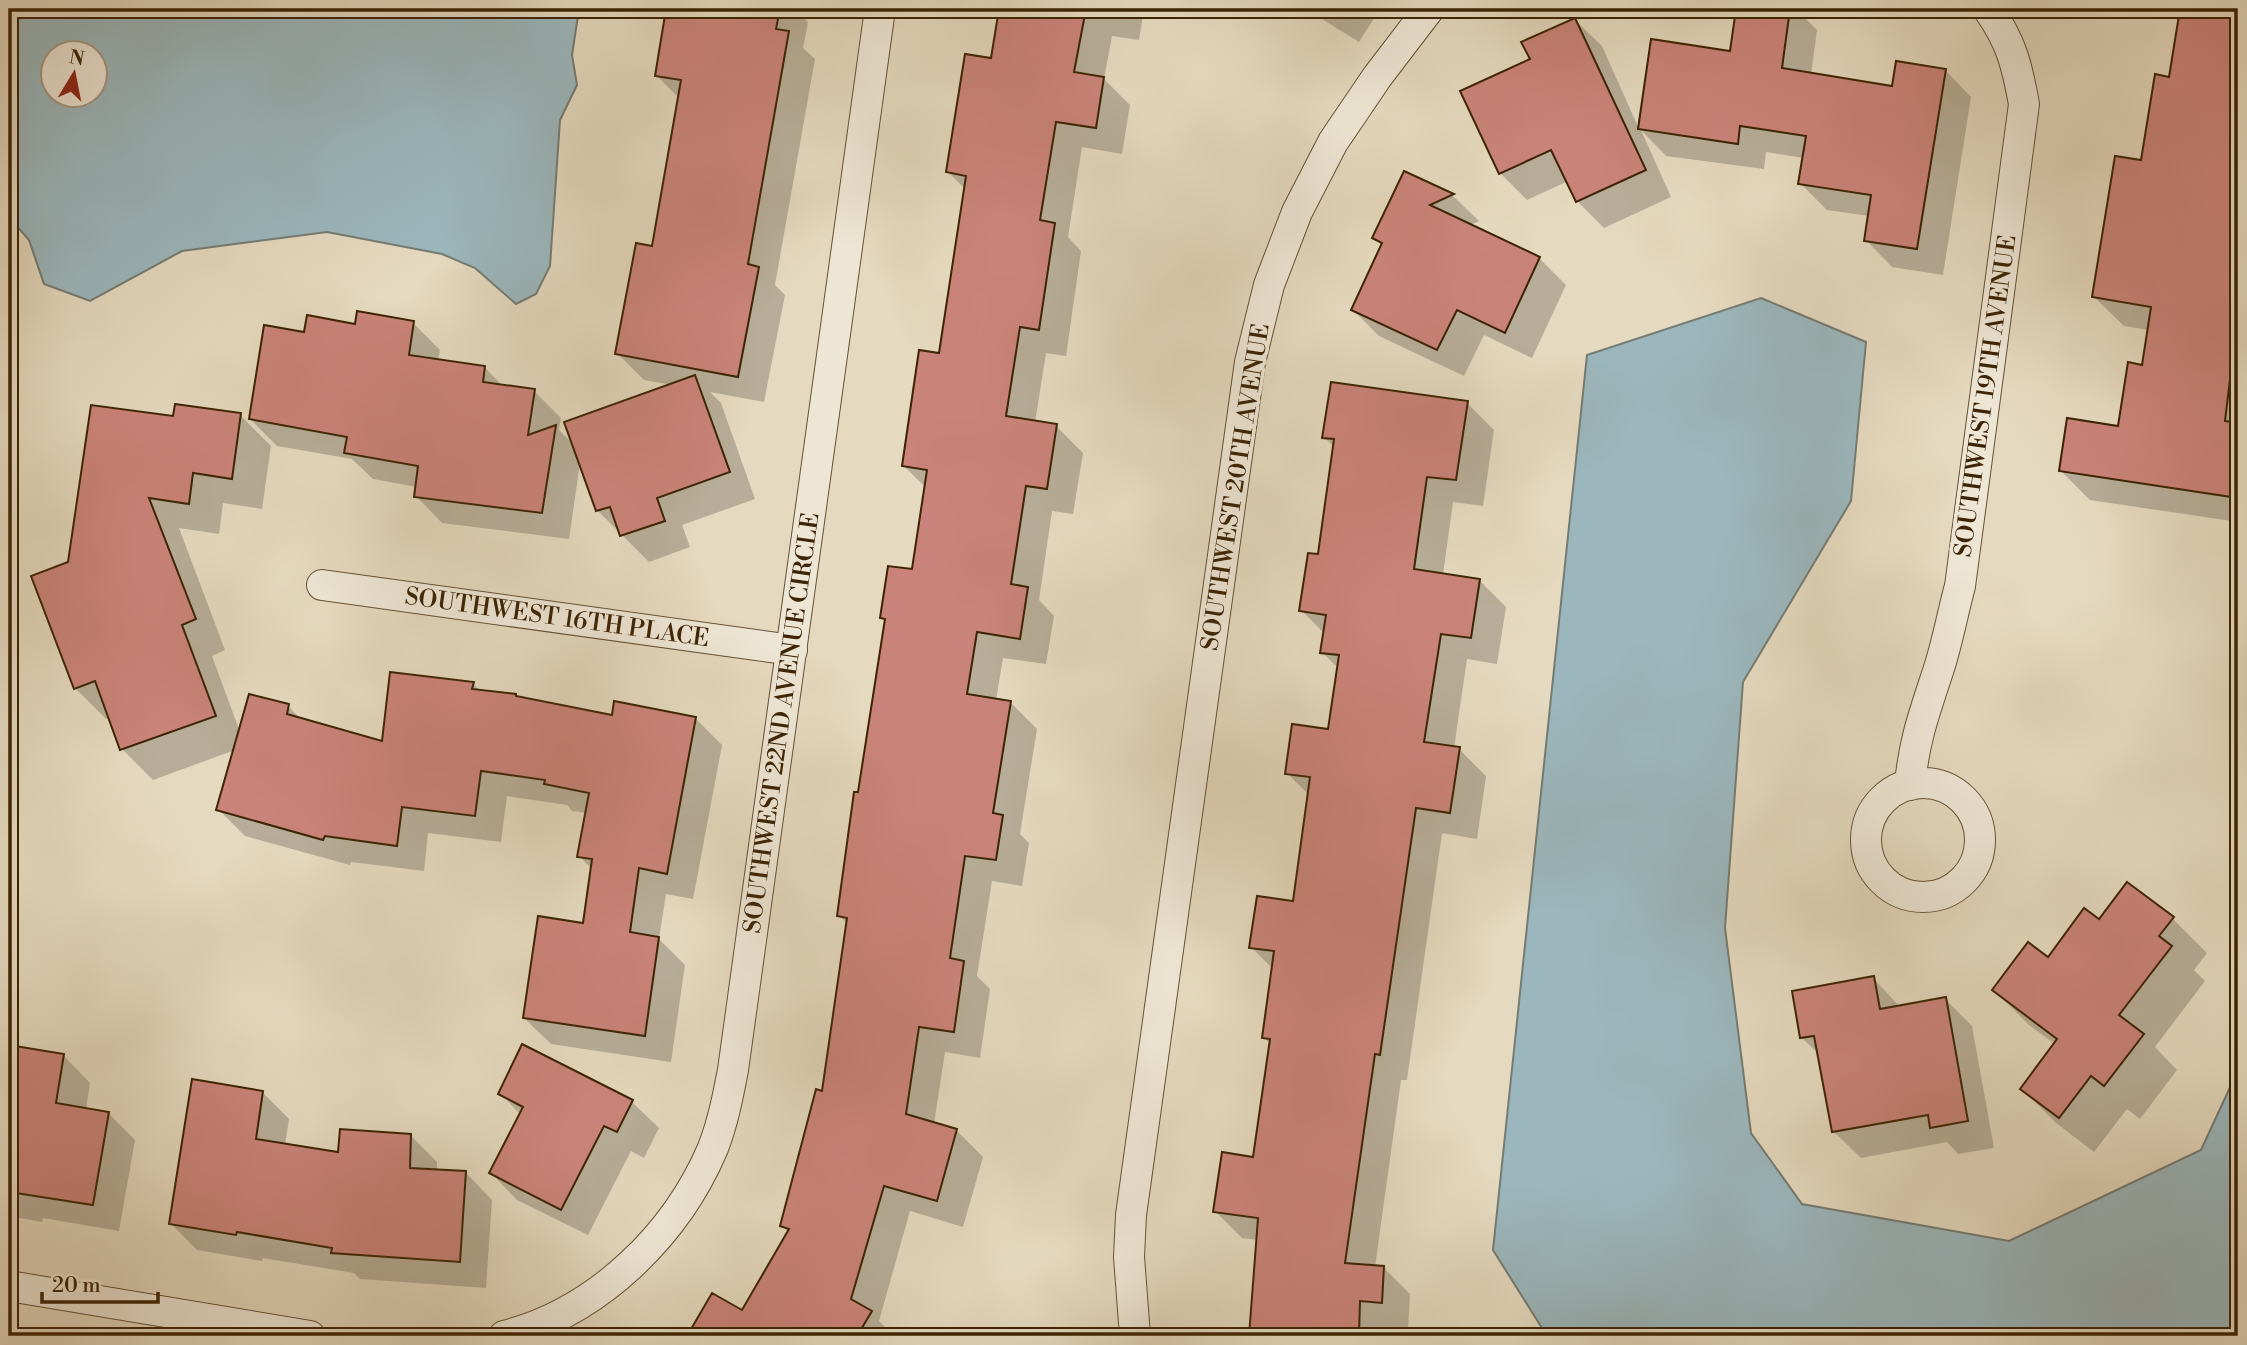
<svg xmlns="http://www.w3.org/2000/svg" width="2247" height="1345" viewBox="0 0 2247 1345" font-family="'Libre Bodoni',serif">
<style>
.water{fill:#9bb7bd;stroke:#757c73;stroke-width:2;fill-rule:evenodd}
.shadow{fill:#0003}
.building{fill:#ca837a;stroke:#3c2404;stroke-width:2}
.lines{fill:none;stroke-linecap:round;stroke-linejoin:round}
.street-casing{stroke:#665133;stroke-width:32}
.street{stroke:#eee6d5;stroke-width:30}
.labels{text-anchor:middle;stroke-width:7;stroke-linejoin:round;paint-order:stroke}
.street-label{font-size:24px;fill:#3c2404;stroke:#eee6d5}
</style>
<rect width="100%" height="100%" fill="#e5d9bf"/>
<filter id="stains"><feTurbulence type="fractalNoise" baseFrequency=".00286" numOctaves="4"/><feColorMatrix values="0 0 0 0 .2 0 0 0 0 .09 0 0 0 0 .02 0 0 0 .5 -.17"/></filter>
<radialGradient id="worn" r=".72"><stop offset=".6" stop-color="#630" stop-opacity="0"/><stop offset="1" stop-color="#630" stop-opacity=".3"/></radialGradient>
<g class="water">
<path d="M9 9H579L572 55 577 85 560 120 550 266 536 294 516 304 475 268 442 254 327 232 182 251 90 301 44 284 29 240 9 217ZM52 52H94V94H52Z"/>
<polygon points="1761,298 1866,342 1851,501 1743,682 1725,928 1751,1133 1802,1204 2009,1241 2201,1150 2238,1070 2238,1336 1547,1336 1493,1250 1587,355"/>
</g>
<g class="shadow">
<polygon points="660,9 795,9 808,22 803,48 815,59 775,285 785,295 764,402 710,392 721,403 755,499 682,525 690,547 649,562 597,510 580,463 569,539 442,523 416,496 417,487 373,479 352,459 277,446 250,419 306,334 356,326 413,323 440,350 438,361 485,368 503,386 534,391 561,418 559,430 574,445 672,385 644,380 617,353 654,248 679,98 657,76 666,18"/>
<polygon points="1001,9 1144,9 1139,40 1112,36 1104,79 1130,105 1122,154 1082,147 1068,237 1081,251 1066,356 1046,353 1035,423 1056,426 1083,453 1073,514 1052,511 1039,600 1054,616 1046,664 1003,658 996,700 1010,702 1037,729 1020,834 1029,843 1022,886 992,881 977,976 990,989 980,1058 945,1052 934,1124 956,1130 983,1157 963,1227 910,1211 879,1321 894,1336 689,1336 712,1295 743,1313 789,1233 782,1225 823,1093 848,924 839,915 886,621 882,617 913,571 926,488 904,466 941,355 965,189 948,172 993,60"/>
<polygon points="1312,9 1380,9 1359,42 1325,21"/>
<polygon points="1738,9 1796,9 1817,30 1811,75 1893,88 1945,70 1971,97 1943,275 1892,267 1866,240 1869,216 1827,210 1800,183 1804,158 1766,152 1764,169 1666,156 1641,130 1671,197 1604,228 1577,201 1568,181 1527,200 1500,173 1532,60 1575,20 1602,46 1639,129 1731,53"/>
<polygon points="2182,9 2238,9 2238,522 2090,500 2061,471 2120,428 2143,367 2149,330 2124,326 2094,297 2170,79"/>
<polygon points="1405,174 1453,196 1479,221 1469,226 1539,258 1566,285 1532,358 1484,335 1464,376 1379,336 1353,310 1383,246 1374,238"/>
<polygon points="1467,403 1494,430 1483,506 1453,502 1443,575 1479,580 1506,607 1497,664 1467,659 1454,748 1459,749 1486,776 1477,839 1442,833 1407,1080 1401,1080 1375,1267 1383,1267 1410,1294 1408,1329 1383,1327 1383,1336 1251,1336 1258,1240 1242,1238 1215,1211 1254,1159 1271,1044 1263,1037 1273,969 1251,947 1295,903 1309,795 1287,773 1330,731 1339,669 1322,652 1325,634 1301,610 1319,556 1335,448 1324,437"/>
<polygon points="240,415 271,446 262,509 223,503 219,534 179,528 225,650 212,656 240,732 288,706 302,720 383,743 473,684 481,692 613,717 695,718 722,745 693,899 666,894 659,939 685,965 671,1062 551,1044 524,1018 584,925 592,869 579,856 587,813 572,811 567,805 507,796 501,842 428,833 424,871 351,862 350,865 245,836 218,809 235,750 153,780 122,749 110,718 106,719 75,688 69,564 174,418"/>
<polygon points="2128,884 2173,919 2207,953 2194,970 2205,981 2155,1047 2177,1070 2140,1119 2127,1109 2094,1152 2056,1123 2022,1089 2055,1044 2029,1025 1994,990 2048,959 2100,922"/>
<polygon points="1873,978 1900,1007 1945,999 1972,1026 1994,1148 1958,1154 1947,1142 1861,1158 1834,1132 1820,1055 1802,1038"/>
<polygon points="9,1047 64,1056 90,1083 86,1110 108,1113 135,1140 119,1231 43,1218 42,1222 9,1216"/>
<polygon points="523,1047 632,1102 659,1128 644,1158 631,1151 588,1235 517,1200 491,1173 521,1115 500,1093"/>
<polygon points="262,1092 289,1119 285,1145 340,1154 411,1136 437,1162 437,1171 466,1173 492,1200 486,1288 360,1279 354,1273 263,1258 262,1261 197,1250 170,1223"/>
</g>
<g class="building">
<polygon points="666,9 780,9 776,29 789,31 748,264 759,267 738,377 615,354 636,243 652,246 681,80 655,76"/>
<polygon points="999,9 1086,9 1074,72 1104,77 1096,128 1056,122 1040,220 1055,223 1039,330 1020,327 1006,416 1057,424 1047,489 1026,486 1011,584 1028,587 1020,639 977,632 967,694 1011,701 993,813 1003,815 996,860 965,856 950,958 964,961 954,1032 919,1027 906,1114 957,1129 937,1201 884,1186 851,1299 872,1311 857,1336 687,1336 712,1293 742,1310 789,1229 780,1226 816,1089 822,1091 847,918 837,916 854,792 858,792 885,619 880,618 888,566 912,569 927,470 902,466 919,350 939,353 966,176 946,172 965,54 991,58"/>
<polygon points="1736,9 1790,9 1782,68 1892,86 1896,61 1946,69 1917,249 1864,241 1871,195 1798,184 1806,136 1740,126 1738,144 1638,129 1651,39 1730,51"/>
<polygon points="2180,9 2238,9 2238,313 2225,421 2238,423 2238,498 2059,471 2067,418 2118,426 2128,362 2142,365 2151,307 2092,297 2115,156 2141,160 2155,74 2169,77"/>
<polygon points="1575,18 1646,170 1576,202 1551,150 1499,174 1460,91 1530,59 1521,42"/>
<polygon points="1404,171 1454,194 1430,205 1540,257 1505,333 1457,310 1437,350 1351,310 1382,243 1372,238"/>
<polygon points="357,311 414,321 409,355 485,366 483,382 535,389 528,435 556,425 542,513 414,497 418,466 344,453 347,437 249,419 264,325 304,332 307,315 355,324"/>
<polygon points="695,375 730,472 657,498 665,521 620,536 610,507 596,511 564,422"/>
<polygon points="1331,382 1468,401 1456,480 1427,477 1414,569 1480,579 1471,638 1441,634 1424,742 1460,747 1450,813 1416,808 1380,1055 1375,1054 1345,1263 1384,1266 1382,1303 1360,1301 1359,1336 1249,1336 1258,1218 1213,1212 1222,1152 1253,1157 1270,1039 1262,1038 1274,951 1249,948 1257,896 1293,901 1310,777 1285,774 1292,724 1328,729 1339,655 1320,653 1326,615 1299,611 1308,553 1318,554 1334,439 1322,438"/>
<polygon points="175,404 241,413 232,479 193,473 189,504 149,498 196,619 182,625 216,716 120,750 95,681 74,689 31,576 68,562 91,405 173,416"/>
<polygon points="390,672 474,682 472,689 516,694 516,696 612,715 614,701 696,717 667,874 639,868 630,932 659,937 645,1036 523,1018 538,916 583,923 592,859 577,857 589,793 544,784 545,780 481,771 475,816 402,807 397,846 325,836 323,840 216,810 249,694 289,704 287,714 382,741"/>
<polygon points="2127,882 2174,917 2159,936 2172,946 2119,1015 2144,1034 2104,1086 2091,1076 2059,1118 2020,1089 2057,1039 1992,990 2028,942 2048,957 2084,908 2099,919"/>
<polygon points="1874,976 1880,1009 1946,997 1968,1121 1930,1128 1928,1115 1832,1132 1814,1036 1800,1038 1792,991"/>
<polygon points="522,1044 633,1100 617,1132 604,1126 561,1210 489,1173 523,1107 498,1094"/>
<polygon points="9,1045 64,1054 56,1103 109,1112 93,1205 9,1192"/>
<polygon points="192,1079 263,1091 256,1139 338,1152 340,1129 411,1134 410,1168 466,1171 460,1262 331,1253 332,1248 237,1232 236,1235 169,1224"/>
</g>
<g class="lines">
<defs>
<g id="street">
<polyline points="322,585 792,650"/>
<circle cx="1923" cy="840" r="57"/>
<path d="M1910 785C1914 738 1926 709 1940 665 1948 639 1953 612 1960 586L2024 104C2017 65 2011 41 1988 9"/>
<polyline points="9,1286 310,1336"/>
<path d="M504 1336C598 1312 676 1235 713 1148 723 1122 728 1096 733 1070L880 9"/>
<polyline points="1135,1336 1129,1257 1131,1215 1250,362 1269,285 1297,212 1333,142 1377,77 1429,9"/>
</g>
</defs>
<use href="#street" class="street-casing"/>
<use href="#street" class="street"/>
</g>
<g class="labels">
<g class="street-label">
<text transform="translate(1985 396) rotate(-82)" y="8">SOUTHWEST 19TH AVENUE</text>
<text transform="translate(1235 487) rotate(-81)" y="8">SOUTHWEST 20TH AVENUE</text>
<text transform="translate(557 617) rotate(8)" y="8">SOUTHWEST 16TH PLACE</text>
<text transform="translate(781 723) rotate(-82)" y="8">SOUTHWEST 22ND AVENUE CIRCLE</text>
</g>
</g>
<rect width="2247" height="1345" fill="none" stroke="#e5d9bf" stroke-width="35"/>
<rect x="10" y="10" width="2226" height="1324" fill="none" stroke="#3c2404" stroke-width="3.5"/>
<rect x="18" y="18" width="2212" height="1310" fill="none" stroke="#3c2404" stroke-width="2"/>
<g transform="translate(74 74) rotate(10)"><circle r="33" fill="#eee6d5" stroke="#a79881" stroke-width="2"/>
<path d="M0-5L12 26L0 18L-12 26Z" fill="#8f2418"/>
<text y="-10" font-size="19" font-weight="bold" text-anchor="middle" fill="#3c2404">N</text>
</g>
<path d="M42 1292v10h116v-10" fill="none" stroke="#3c2404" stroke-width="3.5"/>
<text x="52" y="1292" font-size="21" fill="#3c2404" stroke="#eee6d5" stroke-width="5" paint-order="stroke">20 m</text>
<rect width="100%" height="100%" filter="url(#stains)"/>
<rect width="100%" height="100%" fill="url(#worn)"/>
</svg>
